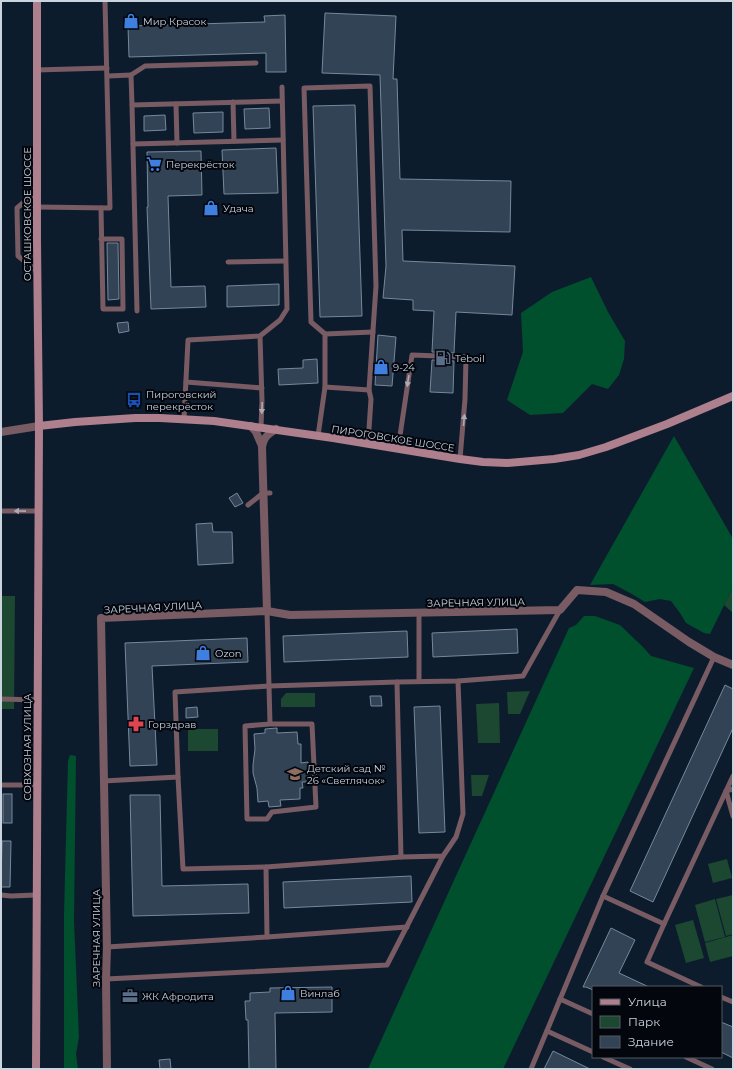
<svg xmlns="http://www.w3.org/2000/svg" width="734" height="1070" viewBox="0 0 734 1070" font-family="Montserrat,sans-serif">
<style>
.green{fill:#1c4730}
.forest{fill:#004f2d}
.building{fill:#324355;stroke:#75889d}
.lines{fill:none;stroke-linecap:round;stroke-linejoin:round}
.service{stroke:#785b63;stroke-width:5}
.minor{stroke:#785b63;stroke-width:8}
.tertiary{stroke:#785b63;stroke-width:8}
.secondary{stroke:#ae7f8c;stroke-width:8}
.oneway{fill:#adaab4}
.labels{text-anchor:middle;stroke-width:4;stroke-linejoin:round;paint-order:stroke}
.poi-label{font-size:10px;fill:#cad4df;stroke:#03060d;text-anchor:start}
.street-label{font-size:10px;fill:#cad4df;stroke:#03060d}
</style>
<rect width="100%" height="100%" fill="#0d1c2d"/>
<g class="green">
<polygon points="733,587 733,613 724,605"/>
<polygon points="1,596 15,596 14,709 1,709"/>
<polygon points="530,691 520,714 508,714 507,692"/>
<polygon points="286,693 315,693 315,707 281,707 281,699"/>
<polygon points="499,703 500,743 478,743 476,704"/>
<rect x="188" y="729" width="30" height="22"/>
<polygon points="471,775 489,775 482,796 472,796"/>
<polygon points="727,859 732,878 713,883 708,864"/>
<polygon points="733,895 733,934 726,936 716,899"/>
<polygon points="715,899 725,937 705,942 695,905"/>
<polygon points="693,920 704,958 686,963 675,925"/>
<polygon points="733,935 733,956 710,962 705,943"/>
</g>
<g class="forest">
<polygon points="591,277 608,312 625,341 624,359 619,375 608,389 592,384 563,413 530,415 507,400 523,352 521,313 552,292"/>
<polygon points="674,436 733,539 733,587 710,634 704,633 686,623 680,613 671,601 660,599 645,602 632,594 613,584 590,585"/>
<polygon points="584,616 595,616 620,625 643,647 651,656 694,668 503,1069 368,1069 569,628 576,625"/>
<polygon points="70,755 76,756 74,921 79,1037 76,1054 78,1069 64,1069 64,914 68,761"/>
</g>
<g class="building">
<polygon points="325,13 396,16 393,79 397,79 400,179 511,181 510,232 402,230 403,261 515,266 512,315 456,312 454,353 432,352 434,311 413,310 413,300 383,298 386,266 380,75 322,73"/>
<polygon points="285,15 286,72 266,72 266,53 129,57 128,26 265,22 264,16"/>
<polygon points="355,105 362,316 320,317 313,106"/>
<polygon points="269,108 270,128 245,129 244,109"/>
<polygon points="223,112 223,132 194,133 193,113"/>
<polygon points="165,115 166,130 144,131 144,116"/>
<polygon points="276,148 278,193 224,194 222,150"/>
<polygon points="201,151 202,195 168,196 171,287 205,286 206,307 151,309 147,207 148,207 147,152"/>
<polygon points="107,243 118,243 119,299 108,300"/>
<polygon points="279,284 279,305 227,307 227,286"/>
<polygon points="128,322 129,331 119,333 117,323"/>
<polygon points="378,335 396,337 392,386 375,385"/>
<polygon points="317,359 318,383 279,385 278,369 303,368 303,360"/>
<polygon points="432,360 454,361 453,393 430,392"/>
<polygon points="237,493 243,503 235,507 229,498"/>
<polygon points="212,523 213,532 232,532 233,563 198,565 196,524"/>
<polygon points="517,629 518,653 433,657 432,633"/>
<polygon points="407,631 408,657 284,662 283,636"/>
<polygon points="247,638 248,662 152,666 157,765 130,766 125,643"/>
<polygon points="725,685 733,689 733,728 653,902 630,891"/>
<polygon points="370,696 381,696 382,706 371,706"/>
<polygon points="440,706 445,832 419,833 414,707"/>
<polygon points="197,707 198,717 186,718 186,708"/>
<polygon points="277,728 277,733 297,732 298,744 301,744 301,763 308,762 309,782 302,782 303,788 300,788 300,799 280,800 281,806 269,807 268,801 258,802 257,788 253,773 253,765 255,749 254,734 265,733 265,729"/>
<rect x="3" y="794" width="9" height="29"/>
<polygon points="130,795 160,795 162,886 248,884 249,913 133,916"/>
<polygon points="2,841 11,841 10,887 1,887"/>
<polygon points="411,876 412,902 284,908 283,882"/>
<polygon points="611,928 635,940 619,973 649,987 593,987 593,990 586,987 583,987"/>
<polygon points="332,987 332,1012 275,1013 276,1069 249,1069 248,1020 246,1020 245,1001 250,1001 250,993 270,992 270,988"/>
<polygon points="721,1022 733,1027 733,1058 721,1052"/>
<polygon points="553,1051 590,1069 544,1069"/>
<polygon points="170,1059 171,1069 160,1069 159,1060"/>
</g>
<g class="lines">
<g class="service">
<polyline points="36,70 107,68"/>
<polyline points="131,75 145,66 256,63"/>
<polyline points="108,76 131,75 132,105 282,101"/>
<polyline points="233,102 234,141"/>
<polyline points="176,104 177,143"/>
<polyline points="132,105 137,311"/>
<polyline points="133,144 283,140"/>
<polyline points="37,191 17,208 18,256 37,271"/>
<polyline points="37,207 110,208 105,1"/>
<polyline points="101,208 103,309 123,309 122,239 101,239"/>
<polyline points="228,262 285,261"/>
<polyline points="325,334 373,332"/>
<polyline points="260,336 262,401 261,427"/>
<polyline points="186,382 262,388"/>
<polyline points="325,387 369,390"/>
<polyline points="184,419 188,340 260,336 280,320 287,309 282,87"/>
<polyline points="318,436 325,387 325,334 311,322 304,88 370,86 376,286 369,390 371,399 368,444"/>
<polyline points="398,449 412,355 466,357 465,399 460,459"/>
<polyline points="248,505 263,493 270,493"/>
<polyline points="1,511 38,511"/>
<polyline points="267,611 269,686 397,682 458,681 523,676 560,610"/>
<polyline points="419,612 419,681"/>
<polyline points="714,657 603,896 664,924 733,776"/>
<polyline points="397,682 401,857 443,856 456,837 463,814 458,681"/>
<polyline points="1,699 37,700"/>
<polyline points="178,777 183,869 266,867"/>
<polyline points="103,781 178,777 175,692 269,686 270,724 312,724 316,807 272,812 267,819 247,819 245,726 270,724"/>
<polyline points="1,785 37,785"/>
<polyline points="733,789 726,791 733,816"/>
<polyline points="1,895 11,896 36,895"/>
<polyline points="664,924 647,962 701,987"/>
<polyline points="267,937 266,867 401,857"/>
<polyline points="107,947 267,937 407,927"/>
<polyline points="106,979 387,965 443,856"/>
<polyline points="721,997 733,1002"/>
<polyline points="560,999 593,1014"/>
<polyline points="547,1031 593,1052"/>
<polyline points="603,1057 630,1069"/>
<polyline points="686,1057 712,1069"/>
<polyline points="531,1069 603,896"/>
</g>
<g class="minor">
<polyline points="251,426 256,432 262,446"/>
<path d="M267 611 262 447C264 437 267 435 276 429"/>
<polyline points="107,1069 106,979 107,947 101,618 267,611 290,615 560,610 577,590 606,592 634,604 689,642 714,657 733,665"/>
</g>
<polyline class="tertiary" points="1,432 39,426"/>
<g class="secondary">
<polyline points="39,426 75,422 135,418 160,418 214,421 333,438 460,459 483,462 507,463 554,459 579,455 606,447 667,424 733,396"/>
<polyline points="36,1069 39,426 37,243 37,1"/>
</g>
</g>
<defs><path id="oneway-solid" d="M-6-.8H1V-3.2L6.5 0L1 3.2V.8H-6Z"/></defs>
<g class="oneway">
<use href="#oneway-solid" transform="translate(408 381) rotate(99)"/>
<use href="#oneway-solid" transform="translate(262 408) rotate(92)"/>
<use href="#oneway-solid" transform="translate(464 420) rotate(-85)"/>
<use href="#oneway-solid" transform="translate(20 511) rotate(-179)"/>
</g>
<defs>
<symbol id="shop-bare" viewBox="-9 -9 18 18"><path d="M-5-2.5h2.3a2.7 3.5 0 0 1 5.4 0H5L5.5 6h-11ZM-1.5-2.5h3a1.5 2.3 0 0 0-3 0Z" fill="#3f7fe0" stroke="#03060d" stroke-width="2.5" paint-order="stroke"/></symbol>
<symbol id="supermarket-bare" viewBox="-9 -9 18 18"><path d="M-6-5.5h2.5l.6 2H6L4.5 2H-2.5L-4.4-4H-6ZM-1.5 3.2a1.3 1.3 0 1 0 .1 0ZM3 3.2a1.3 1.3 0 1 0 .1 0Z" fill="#3f7fe0" stroke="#03060d" stroke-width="2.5" paint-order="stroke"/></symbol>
<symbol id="fuel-bare" viewBox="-9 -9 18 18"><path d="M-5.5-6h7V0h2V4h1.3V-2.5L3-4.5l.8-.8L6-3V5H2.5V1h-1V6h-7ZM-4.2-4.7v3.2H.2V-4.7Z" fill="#5c6f8a" stroke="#03060d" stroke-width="2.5" paint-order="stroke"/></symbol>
<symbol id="bus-bare" viewBox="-9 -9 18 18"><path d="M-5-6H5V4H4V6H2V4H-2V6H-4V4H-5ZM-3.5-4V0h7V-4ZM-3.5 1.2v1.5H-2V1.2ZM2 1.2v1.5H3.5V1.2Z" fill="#1a4fb4" stroke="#03060d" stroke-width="2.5" paint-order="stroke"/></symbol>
<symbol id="pharmacy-bare" viewBox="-9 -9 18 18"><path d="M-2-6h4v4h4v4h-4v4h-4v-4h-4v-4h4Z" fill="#e0444e" stroke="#03060d" stroke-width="2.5" paint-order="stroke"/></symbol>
<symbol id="school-bare" viewBox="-9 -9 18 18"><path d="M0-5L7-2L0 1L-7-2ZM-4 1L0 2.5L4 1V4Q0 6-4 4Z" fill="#8d6e63" stroke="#03060d" stroke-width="2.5" paint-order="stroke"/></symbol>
<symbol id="office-bare" viewBox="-9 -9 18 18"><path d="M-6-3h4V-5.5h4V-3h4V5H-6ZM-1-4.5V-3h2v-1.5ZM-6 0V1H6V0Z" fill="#5c6f8a" stroke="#03060d" stroke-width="2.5" paint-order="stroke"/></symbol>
</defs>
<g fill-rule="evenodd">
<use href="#shop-bare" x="120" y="10" width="22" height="22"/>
<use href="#supermarket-bare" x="143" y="153" width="22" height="22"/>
<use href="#shop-bare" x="200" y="197" width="22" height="22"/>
<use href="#fuel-bare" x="432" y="347" width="22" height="22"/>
<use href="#shop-bare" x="370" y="356" width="22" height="22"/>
<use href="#bus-bare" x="123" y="389" width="22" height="22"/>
<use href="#shop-bare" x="192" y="642" width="22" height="22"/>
<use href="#pharmacy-bare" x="125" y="713" width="22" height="22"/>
<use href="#school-bare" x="284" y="763" width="22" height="22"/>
<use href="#shop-bare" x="277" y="982" width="22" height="22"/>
<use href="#office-bare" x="119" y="985" width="22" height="22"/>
</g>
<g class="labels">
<g class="poi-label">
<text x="143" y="25">Мир Красок</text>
<text x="166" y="168">Перекрёсток</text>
<text x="223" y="212">Удача</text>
<text x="455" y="362">Teboil</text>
<text x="393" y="371">9-24</text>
<text x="146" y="398">Пироговский<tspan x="146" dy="12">перекрёсток</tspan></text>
<text x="215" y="657">Ozon</text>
<text x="148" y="728">Горздрав</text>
<text x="307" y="772">Детский сад №<tspan x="307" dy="12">26 «Светлячок»</tspan></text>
<text x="300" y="997">Винлаб</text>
<text x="142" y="1000">ЖК Афродита</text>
</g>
<g class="street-label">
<text transform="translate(27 214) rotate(-90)" y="4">ОСТАШКОВСКОЕ ШОССЕ</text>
<text transform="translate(393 438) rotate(9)" y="4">ПИРОГОВСКОЕ ШОССЕ</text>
<text transform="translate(476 602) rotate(-1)" y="4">ЗАРЕЧНАЯ УЛИЦА</text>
<text transform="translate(153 607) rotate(-3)" y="4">ЗАРЕЧНАЯ УЛИЦА</text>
<text transform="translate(27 747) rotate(-90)" y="4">СОВХОЗНАЯ УЛИЦА</text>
<text transform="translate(96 938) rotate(-90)" y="4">ЗАРЕЧНАЯ УЛИЦА</text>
</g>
</g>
<rect width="734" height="1070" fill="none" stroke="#cad4df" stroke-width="4"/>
<rect x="592" y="986" width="130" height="72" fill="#03060d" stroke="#535861"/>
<rect x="600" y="999" width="20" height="6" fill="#ae7f8c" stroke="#535861"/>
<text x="628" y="1006" font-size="12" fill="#cad4df">Улица</text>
<rect x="600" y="1016" width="20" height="12" fill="#1c4730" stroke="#535861"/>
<text x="628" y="1026" font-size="12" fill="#cad4df">Парк</text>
<rect x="600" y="1036" width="20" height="12" fill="#324355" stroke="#535861"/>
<text x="628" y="1046" font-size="12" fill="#cad4df">Здание</text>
</svg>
